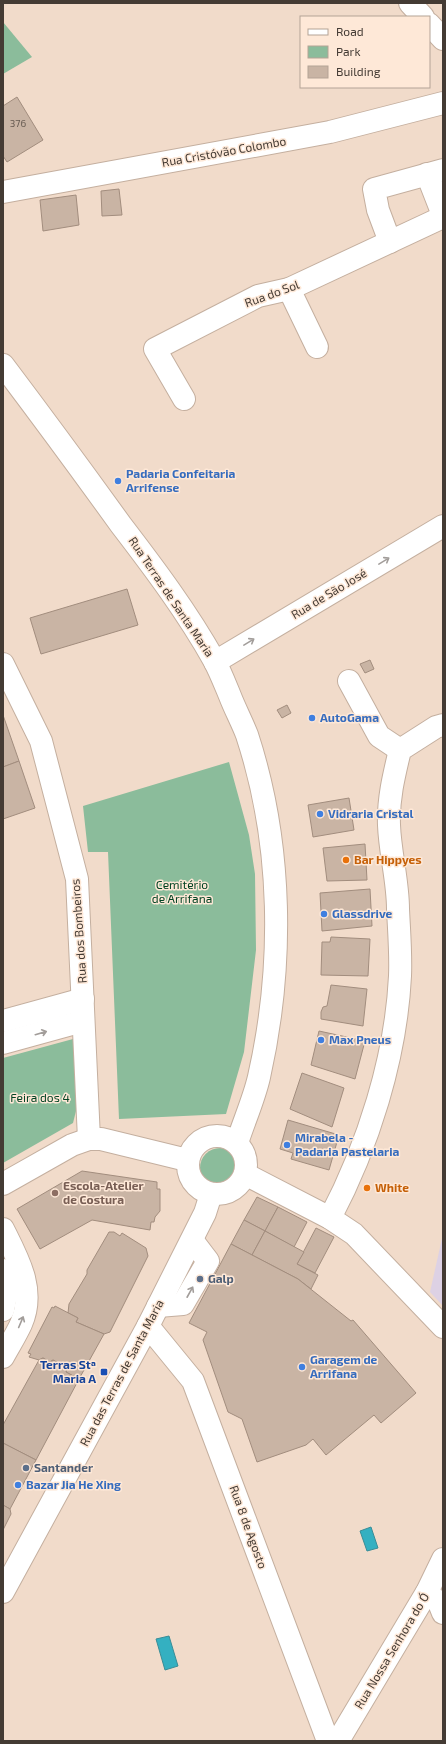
<svg xmlns="http://www.w3.org/2000/svg" width="446" height="1744" viewBox="0 0 446 1744" font-family="'Exo 2',sans-serif">
<style>
.commercial{fill:#ddd1e4}
.green{fill:#8bbc9b}
.water{fill:#34b0c1;stroke:#398d97}
.building{fill:#c9b4a4;stroke:#a28d7e}
.lines{fill:none;stroke-linecap:round;stroke-linejoin:round}
.minor-casing{stroke:#c4af9f;stroke-width:24}
.major-casing{stroke:#c4af9f;stroke-width:24}
.minor{stroke:#fff;stroke-width:22}
.major{stroke:#fff;stroke-width:22}
.oneway{stroke:#a29d9a}
.shop-dot{fill:#3f7fe0;stroke:#fee8d7;stroke-width:1.5}
.food-dot{fill:#e8710a;stroke:#fee8d7;stroke-width:1.5}
.education-dot{fill:#8d6e63;stroke:#fee8d7;stroke-width:1.5}
.service-dot{fill:#5c6f8a;stroke:#fee8d7;stroke-width:1.5}
.transit-dot{fill:#1a4fb4;stroke:#fee8d7;stroke-width:1.5}
.labels{text-anchor:middle;stroke-width:3;stroke-linejoin:round;paint-order:stroke}
.number-label{font-size:10px;fill:#655950}
.street-label{font-size:12px;fill:#443b34;stroke:#fee8d7}
.shop-label{font-size:12px;font-weight:bold;fill:#366cbe;stroke:#fee8d7;text-anchor:start}
.food-label{font-size:12px;font-weight:bold;fill:#c56008;stroke:#fee8d7;text-anchor:start}
.park-label{font-size:12px;fill:#014222;stroke:#fee8d7}
.education-label{font-size:12px;font-weight:bold;fill:#785e54;stroke:#fee8d7;text-anchor:start}
.service-label{font-size:12px;font-weight:bold;fill:#4e5e75;stroke:#fee8d7;text-anchor:start}
.transit-label{font-size:12px;font-weight:bold;fill:#164399;stroke:#fee8d7;text-anchor:end}
</style>
<rect width="100%" height="100%" fill="#f1dbca"/>
<polygon class="commercial" points="443,1234 443,1306 430,1292"/>
<g class="green">
<polygon points="3,22 32,57 3,74"/>
<polygon points="229,762 249,835 255,874 256,950 244,1052 226,1114 119,1119 108,852 88,852 83,806"/>
<polygon points="73,1039 77,1107 73,1123 3,1163 3,1058"/>
<circle cx="220" cy="1168" r="20"/>
</g>
<g class="water">
<polygon points="371,1527 378,1548 367,1551 360,1531"/>
<polygon points="169,1636 178,1666 165,1670 156,1639"/>
</g>
<g class="building">
<polygon points="17,97 43,140 7,162 3,156 3,106"/>
<polygon points="119,189 122,215 102,216 101,191"/>
<polygon points="76,195 79,225 43,231 40,200"/>
<polygon points="127,589 138,625 41,654 30,618"/>
<polygon points="370,660 374,669 365,673 360,664"/>
<polygon points="287,705 291,713 282,718 277,710"/>
<polygon points="3,715 19,761 3,767"/>
<polygon points="19,761 35,808 3,819 3,767"/>
<polygon points="349,798 354,830 313,837 308,805"/>
<polygon points="365,844 367,880 327,881 323,848"/>
<polygon points="370,889 372,926 322,931 320,893"/>
<polygon points="331,937 370,939 368,976 321,975 322,942 330,942"/>
<polygon points="331,985 367,989 363,1026 321,1019 321,1012 323,1007 327,1006"/>
<polygon points="319,1031 365,1041 355,1079 311,1065"/>
<polygon points="302,1073 344,1088 332,1127 290,1109"/>
<polygon points="288,1120 339,1135 329,1170 291,1159 293,1153 280,1149"/>
<polygon points="82,1171 157,1182 157,1189 160,1189 160,1211 155,1217 154,1222 151,1222 150,1230 92,1220 40,1249 17,1209"/>
<polygon points="257,1197 278,1207 265,1231 244,1220"/>
<polygon points="278,1207 307,1222 294,1247 265,1231"/>
<polygon points="244,1220 265,1231 252,1255 231,1244"/>
<polygon points="316,1228 334,1237 315,1273 297,1264"/>
<polygon points="265,1231 304,1252 297,1264 318,1275 311,1289 298,1279 252,1255"/>
<polygon points="109,1232 114,1232 120,1236 122,1233 146,1248 148,1256 110,1332 104,1334 76,1322 78,1318 68,1313 69,1304 87,1274 87,1270"/>
<polygon points="231,1244 298,1279 351,1321 353,1320 416,1393 381,1423 374,1415 326,1455 313,1439 306,1445 257,1462 242,1419 228,1412 203,1340 207,1332 189,1323"/>
<polygon points="55,1306 78,1318 76,1322 104,1334 79,1379 66,1372 67,1368 53,1360 50,1362 43,1358 39,1360 29,1357 31,1354 28,1353 52,1307 54,1308"/>
<polygon points="43,1358 50,1362 53,1360 67,1368 66,1372 79,1379 36,1460 3,1443 3,1425 39,1360"/>
<polygon points="3,1443 36,1460 10,1509 3,1505"/>
<polygon points="3,1505 10,1509 11,1514 3,1530"/>
</g>
<g class="lines">
<defs>
<g id="minor">
<polyline points="410,3 423,17"/>
<polyline points="429,24 443,39"/>
<polyline points="427,174 443,215"/>
<polyline points="390,242 378,210 374,189 443,170"/>
<polyline points="289,289 317,347"/>
<polyline points="184,399 155,349 258,296 289,289 443,217"/>
<polyline points="215,662 443,526"/>
<polyline points="3,664 41,741 77,879 89,1139"/>
<polyline points="349,681 379,736 400,750"/>
<polyline points="3,1021 83,999"/>
<polyline points="3,1043 83,1021"/>
<polyline points="245,1174 330,1218 354,1234 443,1327"/>
<path d="M330 1218C368 1146 396 1058 400 976 401 954 399 931 398 909 398 881 390 853 389 825 388 799 394 775 400 750L436 727 443 725"/>
<path d="M3 1229C18 1259 36 1290 21 1324 16 1335 9 1346 3 1357"/>
<polyline points="3,1270 6,1295 3,1310"/>
<polyline points="158,1306 183,1304 208,1261 192,1240"/>
<polyline points="148,1326 193,1381 328,1741"/>
<polyline points="427,1592 439,1603 443,1613"/>
<polyline points="338,1741 427,1592 443,1559"/>
</g>
<g id="major">
<polyline points="3,192 330,132 443,103"/>
<path d="M3 365C43 418 82 471 121 525 154 568 187 612 214 660 220 671 225 684 230 696 235 709 242 722 247 735 283 845 284 966 259 1077 254 1099 244 1121 237 1143"/>
<circle cx="217" cy="1165" r="29"/>
<polyline points="3,1184 72,1145 89,1139 101,1139 187,1160"/>
<polyline points="3,1592 148,1326 205,1213 211,1194"/>
</g>
</defs>
<use href="#minor" class="minor-casing"/>
<use href="#major" class="major-casing"/>
<use href="#minor" class="minor"/>
<use href="#major" class="major"/>
</g>
<defs><path id="oneway-shaft" d="M-6 0H5M1.5-3L5.5 0L1.5 3" fill="none" stroke-width="1.6" stroke-linecap="round" stroke-linejoin="round"/></defs>
<g class="oneway">
<use href="#oneway-shaft" transform="translate(384 561) rotate(-31)"/>
<use href="#oneway-shaft" transform="translate(249 642) rotate(-31)"/>
<use href="#oneway-shaft" transform="translate(41 1033) rotate(-16)"/>
<use href="#oneway-shaft" transform="translate(190 1292) rotate(-61)"/>
<use href="#oneway-shaft" transform="translate(21 1322) rotate(-67)"/>
</g>
<g class="shop-dot">
<circle cx="118" cy="481" r="4"/>
<circle cx="312" cy="718" r="4"/>
<circle cx="320" cy="814" r="4"/>
<circle cx="324" cy="914" r="4"/>
<circle cx="321" cy="1040" r="4"/>
<circle cx="287" cy="1145" r="4"/>
<circle cx="302" cy="1367" r="4"/>
<circle cx="18" cy="1485" r="4"/>
</g>
<g class="food-dot">
<circle cx="346" cy="860" r="4"/>
<circle cx="367" cy="1188" r="4"/>
</g>
<circle class="education-dot" cx="55" cy="1193" r="4"/>
<g class="service-dot">
<circle cx="200" cy="1279" r="4"/>
<circle cx="26" cy="1468" r="4"/>
</g>
<rect class="transit-dot" x="100" y="1368" width="8" height="8" rx="2"/>
<g class="labels">
<g class="number-label">
<text x="18" y="127">376</text>
</g>
<g class="street-label">
<text transform="translate(224 152) rotate(-10)" y="4">Rua Cristóvão Colombo</text>
<text transform="translate(272 294) rotate(-20)" y="4">Rua do Sol</text>
<text transform="translate(329 594) rotate(-31)" y="4">Rua de São José</text>
<text transform="translate(171 597) rotate(56)" y="4">Rua Terras de Santa Maria</text>
<text transform="translate(79 931) rotate(-94)" y="4">Rua dos Bombeiros</text>
<text transform="translate(122 1373) rotate(-62)" y="4">Rua das Terras de Santa Maria</text>
<text transform="translate(248 1527) rotate(70)" y="4">Rua 8 de Agosto</text>
<text transform="translate(392 1651) rotate(-59)" y="4">Rua Nossa Senhora do Ó</text>
</g>
<g class="shop-label">
<text x="126" y="478">Padaria Confeitaria<tspan x="126" dy="14">Arrifense</tspan></text>
<text x="320" y="722">AutoGama</text>
<text x="328" y="818">Vidraria Cristal</text>
<text x="332" y="918">Glassdrive</text>
<text x="329" y="1044">Max Pneus</text>
<text x="295" y="1142">Mirabela -<tspan x="295" dy="14">Padaria Pastelaria</tspan></text>
<text x="310" y="1364">Garagem de<tspan x="310" dy="14">Arrifana</tspan></text>
<text x="26" y="1489">Bazar Jia He Xing</text>
</g>
<g class="food-label">
<text x="354" y="864">Bar Hippyes</text>
<text x="375" y="1192">White</text>
</g>
<g class="park-label">
<text x="182" y="889">Cemitério<tspan x="182" dy="14">de Arrifana</tspan></text>
<text x="40" y="1102">Feira dos 4</text>
</g>
<g class="education-label">
<text x="63" y="1190">Escola-Atelier<tspan x="63" dy="14">de Costura</tspan></text>
</g>
<g class="service-label">
<text x="208" y="1283">Galp</text>
<text x="34" y="1472">Santander</text>
</g>
<g class="transit-label">
<text x="96" y="1369">Terras Stª<tspan x="96" dy="14">Maria A</tspan></text>
</g>
</g>
<rect width="446" height="1744" fill="none" stroke="#443b34" stroke-width="8"/>
<rect x="300" y="16" width="130" height="72" fill="#fee8d7" stroke="#b4a396"/>
<rect x="308" y="29" width="20" height="6" fill="#ffffff" stroke="#b4a396"/>
<text x="336" y="36" font-size="12" fill="#443b34">Road</text>
<rect x="308" y="46" width="20" height="12" fill="#8bbc9b" stroke="#b4a396"/>
<text x="336" y="56" font-size="12" fill="#443b34">Park</text>
<rect x="308" y="66" width="20" height="12" fill="#c9b4a4" stroke="#b4a396"/>
<text x="336" y="76" font-size="12" fill="#443b34">Building</text>
</svg>
